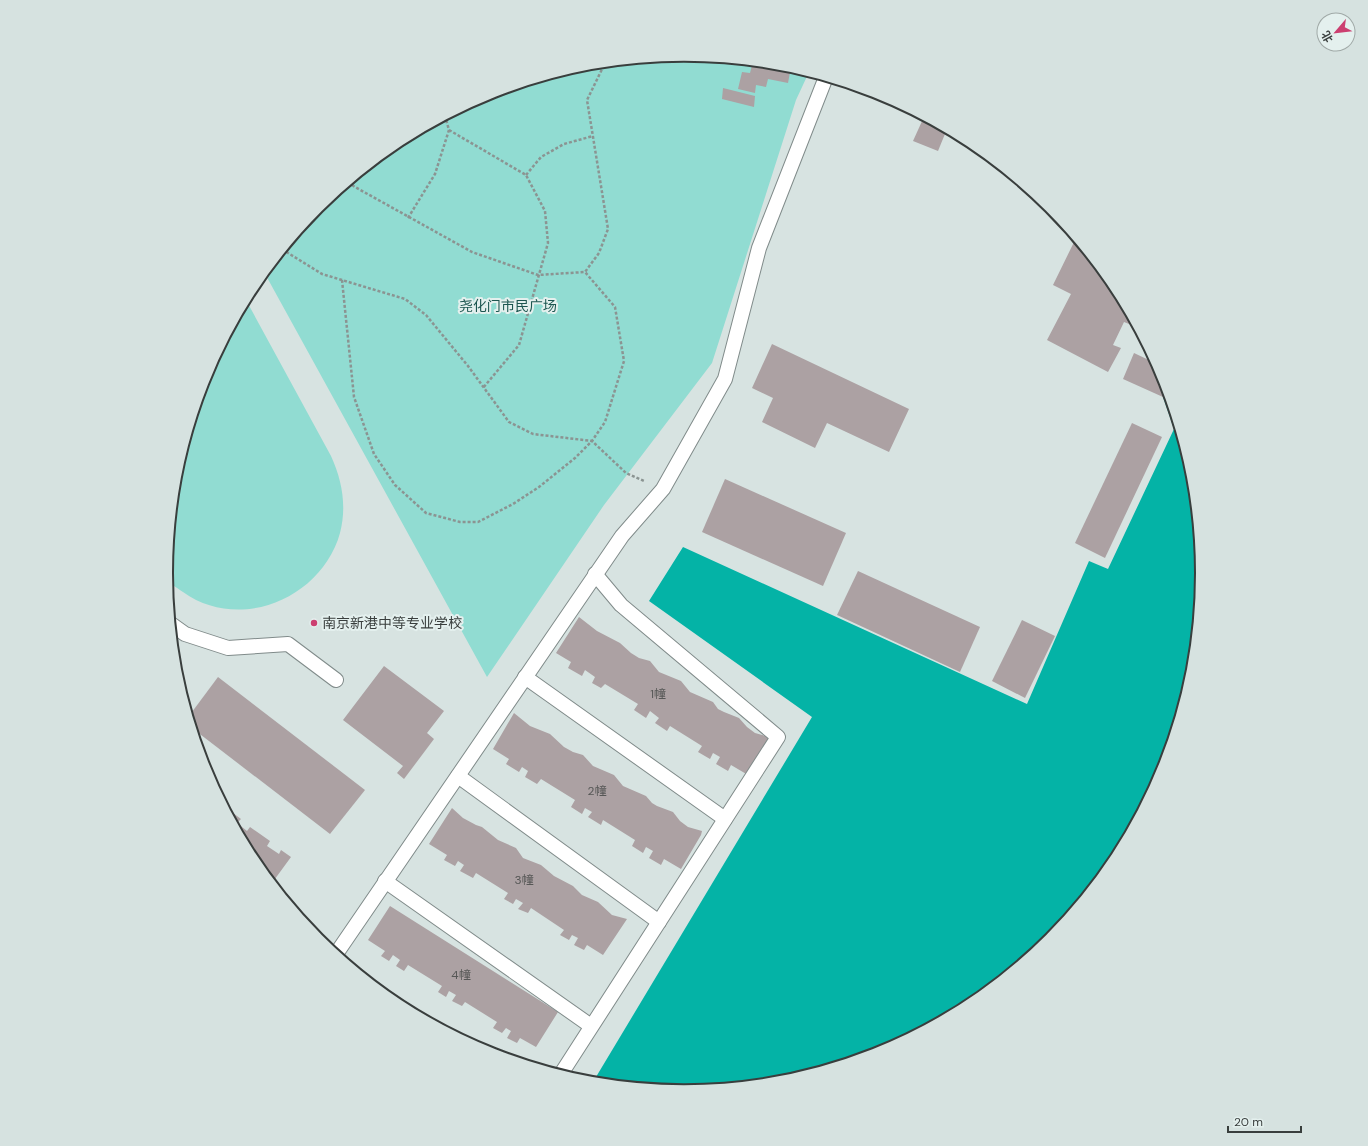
<svg xmlns="http://www.w3.org/2000/svg" width="1368" height="1146" viewBox="0 0 1368 1146" font-family="'DM Sans','Noto Sans SC',sans-serif">
<style>
.green{fill:#91dcd2}
.forest{fill:#04b3a6}
.building{fill:#aca1a3}
.lines{fill:none;stroke-linecap:round;stroke-linejoin:round}
.service-casing{stroke:#808b8a;stroke-width:16}
.path{stroke:#8b9492;stroke-width:2.5;stroke-dasharray:3 2;stroke-linecap:butt}
.service{stroke:#fff;stroke-width:14}
.poi-dot{fill:#cc3f70;stroke:#e4f0ee;stroke-width:1.5}
.labels{text-anchor:middle;stroke-width:4;stroke-linejoin:round;paint-order:stroke}
.number-label{font-size:12px;fill:#565756}
.park-label{font-size:14px;fill:#1c5650;stroke:#e4f0ee}
.poi-label{font-size:14px;fill:#393e3d;stroke:#e4f0ee;text-anchor:start}
.rim{fill:none;stroke:#393e3d;stroke-width:2}
</style>
<rect width="100%" height="100%" fill="#d7e3e1"/>
<g class="green">
<polygon points="684,55 785,65 809,72 796,100 712,363 604,505 487,677 264,272 318,207 396,142 486,94 583,65"/>
<path d="M246 300 331 456C342 480 347 506 340 533 322 598 240 633 183 592 176 587 167 583 166 573L176 472 206 375Z"/>
</g>
<polygon class="forest" points="1167,390 1192,472 1202,573 1192,674 1162,771 1118,854 1050,940 972,1004 882,1052 785,1081 684,1091 593,1082 812,717 649,601 683,547 1027,704 1089,561 1108,569 1174,429 1163,397"/>
<g class="building">
<polygon points="763,63 791,67 788,83 768,79 766,87 756,85 755,93 738,89 742,72 750,73 752,65 762,67"/>
<polygon points="723,88 755,96 754,107 722,99"/>
<polygon points="923,119 947,129 938,151 913,141"/>
<polygon points="1076,238 1115,285 1135,323 1134,326 1124,322 1113,345 1121,348 1108,372 1047,340 1071,294 1053,285"/>
<polygon points="772,344 909,409 889,452 827,423 815,448 762,422 773,398 752,388"/>
<polygon points="1134,353 1153,362 1154,360 1163,375 1167,390 1163,397 1123,379"/>
<polygon points="1132,423 1162,437 1105,558 1075,543"/>
<polygon points="725,479 846,533 823,586 702,532"/>
<polygon points="858,571 980,627 960,672 837,615"/>
<polygon points="579,617 597,631 620,643 631,653 639,658 650,661 659,672 681,681 690,692 713,702 718,709 724,712 739,718 747,727 755,733 769,737 768,741 748,775 731,765 728,771 716,764 720,757 713,753 710,759 698,752 702,746 670,726 667,731 655,723 659,718 650,711 646,718 634,710 638,704 605,684 601,688 592,683 595,677 585,670 582,676 568,668 571,662 556,653"/>
<polygon points="1022,620 1055,636 1025,698 992,681"/>
<polygon points="384,666 444,711 427,733 434,739 404,779 397,773 403,766 343,720"/>
<polygon points="218,677 365,790 330,834 192,728 189,716"/>
<polygon points="514,713 530,726 550,734 564,747 573,752 583,755 593,766 614,775 623,786 646,796 652,803 657,806 673,812 680,821 688,827 702,831 701,835 681,869 664,859 661,865 649,858 653,851 646,847 643,853 632,846 635,840 603,820 601,825 588,817 592,812 585,808 582,814 571,807 575,800 541,779 537,784 525,777 528,771 522,767 519,772 506,764 509,759 493,749"/>
<polygon points="225,807 241,819 237,823 247,831 250,827 270,841 267,846 279,854 281,850 291,857 272,883 253,861"/>
<polygon points="452,808 463,818 476,825 482,827 498,840 516,848 523,858 541,865 554,876 573,886 582,895 598,902 612,915 627,919 603,955 587,945 584,950 574,945 578,938 572,935 569,940 560,935 564,930 531,908 528,913 518,909 523,903 516,899 513,904 504,899 508,893 476,873 473,878 460,871 464,865 458,861 455,866 444,860 447,855 429,844"/>
<polygon points="390,906 558,1012 536,1047 520,1038 517,1043 507,1038 511,1031 506,1028 502,1033 493,1028 497,1022 465,1002 462,1006 452,1001 456,995 449,991 446,997 438,992 442,986 408,965 404,971 396,966 400,960 393,955 389,961 381,956 385,951 368,940"/>
</g>
<g class="lines">
<defs>
<g id="service">
<polyline points="171,624 185,634 228,648 288,644 336,680"/>
<polyline points="525,677 725,819"/>
<polyline points="458,776 659,922"/>
<polyline points="385,881 591,1026"/>
<polyline points="336,954 622,536 663,489 725,379 759,248 826,77"/>
<polyline points="561,1074 778,737 621,605 595,574"/>
</g>
</defs>
<use href="#service" class="service-casing"/>
<g class="path">
<polyline points="449,130 526,175 545,211 548,243 519,345 483,388"/>
<polyline points="526,175 541,157 564,144 593,136"/>
<polyline points="348,182 355,187 472,252 538,275 585,272 599,253 608,229 587,100 605,63"/>
<polyline points="408,218 435,174 449,130 445,116"/>
<polyline points="283,248 288,253 322,274 405,299 426,315 468,366 509,422 533,434 592,441 626,473 644,481"/>
<polyline points="342,280 354,397 374,454 395,485 426,513 460,522 478,522 513,504 539,487 575,458 592,441 605,422 624,361 615,307 585,272"/>
</g>
<use href="#service" class="service"/>
</g>
<circle class="poi-dot" cx="314" cy="623" r="4"/>
<g class="labels">
<g class="number-label">
<text x="658" y="698">1幢</text>
<text x="597" y="795">2幢</text>
<text x="524" y="884">3幢</text>
<text x="461" y="979">4幢</text>
</g>
<g class="park-label">
<text x="508" y="311">尧化门市民广场</text>
</g>
<g class="poi-label">
<text x="322" y="628">南京新港中等专业学校</text>
</g>
</g>
<path d="M0 0H1368V1146H0ZM173 573a511 511 0 1 1 1022 0a511 511 0 1 1-1022 0Z" fill="#d6e2e0" fill-rule="evenodd"/>
<path class="rim" d="M173 573a511 511 0 1 1 1022 0a511 511 0 1 1-1022 0Z"/>
<g transform="translate(1336 32) rotate(242)"><circle r="19" fill="#e4f0ee" stroke="#a0a9a7"/>
<path d="M0-3L7 15L0 10L-7 15Z" fill="#cc3f70"/>
<text y="-6" font-size="11" font-weight="bold" text-anchor="middle" fill="#393e3d">北</text>
</g>
<path d="M1228 1126v6h73v-6" fill="none" stroke="#393e3d" stroke-width="2"/>
<text x="1234" y="1126" font-size="12" fill="#393e3d" stroke="#e4f0ee" stroke-width="3" paint-order="stroke">20 m</text>
</svg>
